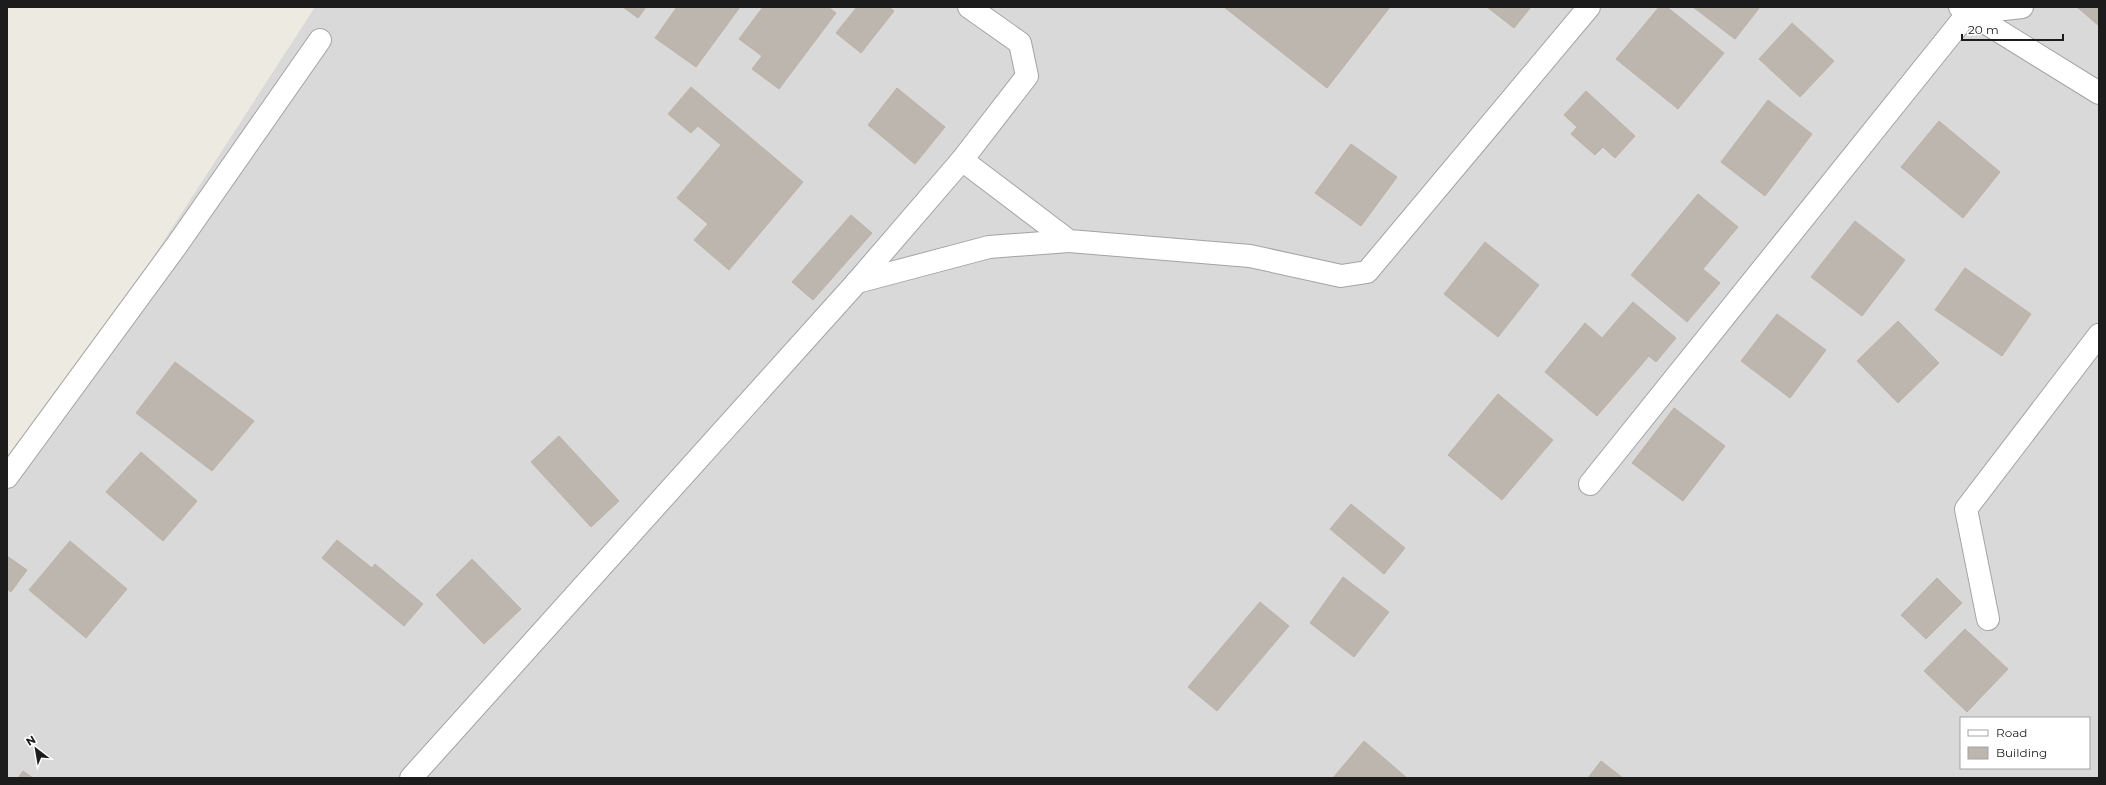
<svg xmlns="http://www.w3.org/2000/svg" width="2106" height="785" viewBox="0 0 2106 785" font-family="Montserrat,sans-serif">
<style>
.residential{fill:#dad9d9;fill-rule:evenodd}
.building{fill:#bdb6af;stroke:#beb1a5}
.lines{fill:none;stroke-linecap:round;stroke-linejoin:round}
.minor-casing{stroke:#a3a3a3;stroke-width:24}
.tertiary-casing{stroke:#a3a3a3;stroke-width:24}
.minor{stroke:#fff;stroke-width:22}
.tertiary{stroke:#fff;stroke-width:22}
</style>
<rect width="100%" height="100%" fill="#edeae2"/>
<path class="residential" d="M315 7H2099V778H7V483ZM1961 718H2089V768H1961Z"/>
<g class="building">
<polygon points="623,7 646,7 638,18"/>
<polygon points="677,7 740,7 696,67 655,38"/>
<polygon points="763,7 828,7 836,13 779,89 752,69 762,56 739,39"/>
<polygon points="857,7 889,7 894,11 861,53 836,33"/>
<polygon points="1224,7 1390,7 1327,88"/>
<polygon points="1487,7 1531,7 1514,28"/>
<polygon points="1659,7 1667,7 1724,53 1678,109 1616,59"/>
<polygon points="1693,7 1760,7 1735,39"/>
<polygon points="2077,7 2099,7 2099,26"/>
<polygon points="1792,23 1834,61 1800,97 1759,59"/>
<polygon points="691,87 803,182 729,270 694,240 708,224 677,198 721,145 698,126 691,133 668,114"/>
<polygon points="897,88 945,127 915,164 868,125"/>
<polygon points="1586,91 1635,136 1615,158 1603,147 1595,155 1571,134 1577,127 1564,115"/>
<polygon points="1768,100 1812,134 1765,196 1721,162"/>
<polygon points="1939,121 2000,172 1963,218 1901,167"/>
<polygon points="1351,144 1397,177 1361,226 1315,193"/>
<polygon points="1698,194 1738,227 1703,269 1720,283 1687,322 1631,275"/>
<polygon points="851,215 872,233 813,300 792,282"/>
<polygon points="1855,221 1905,260 1862,316 1811,277"/>
<polygon points="1485,242 1539,285 1498,337 1444,294"/>
<polygon points="1965,268 2031,314 2002,356 1935,310"/>
<polygon points="1633,302 1676,338 1656,362 1649,356 1597,416 1545,372 1585,323 1602,338"/>
<polygon points="1777,314 1826,350 1790,398 1741,361"/>
<polygon points="1898,321 1939,363 1898,403 1857,361"/>
<polygon points="175,362 254,421 212,471 136,413"/>
<polygon points="1498,394 1553,440 1502,500 1448,455"/>
<polygon points="1674,408 1725,446 1683,501 1632,463"/>
<polygon points="559,436 619,501 591,527 531,462"/>
<polygon points="141,452 197,501 163,541 106,492"/>
<polygon points="1351,504 1405,548 1384,574 1330,529"/>
<polygon points="337,540 372,568 375,564 423,604 404,626 322,558"/>
<polygon points="70,541 127,589 86,638 29,590"/>
<polygon points="7,556 27,570 11,592 7,589"/>
<polygon points="472,559 521,609 484,644 436,595"/>
<polygon points="1343,577 1389,612 1354,657 1310,623"/>
<polygon points="1937,578 1962,603 1926,639 1901,615"/>
<polygon points="1260,602 1289,626 1217,711 1188,687"/>
<polygon points="1965,629 2008,669 1967,712 1924,671"/>
<polygon points="1364,741 1407,778 1333,778"/>
<polygon points="1601,761 1623,778 1588,778"/>
<polygon points="23,771 33,778 18,778"/>
</g>
<g class="lines">
<defs>
<g id="minor">
<polyline points="962,160 1069,241 1250,256 1341,276 1367,272 1589,7"/>
<polyline points="857,282 989,247 1069,241"/>
<polyline points="7,477 177,245 320,40"/>
<polyline points="1590,484 1968,13 2022,7"/>
<polyline points="1988,619 1966,509 2099,335"/>
<polyline points="411,778 857,282 962,160 1027,76 1020,43 969,7"/>
</g>
<polyline id="tertiary" points="1960,7 2099,93"/>
</defs>
<use href="#minor" class="minor-casing"/>
<use href="#tertiary" class="tertiary-casing"/>
<use href="#minor" class="minor"/>
<use href="#tertiary" class="tertiary"/>
</g>
<rect width="2106" height="785" fill="none" stroke="#1c1c1c" stroke-width="16"/>
<rect x="1960" y="717" width="130" height="52" fill="#ffffff" stroke="#a4a4a4"/>
<rect x="1968" y="730" width="20" height="6" fill="#ffffff" stroke="#a4a4a4"/>
<text x="1996" y="737" font-size="12" fill="#1c1c1c">Road</text>
<rect x="1968" y="747" width="20" height="12" fill="#bdb6af" stroke="#a4a4a4"/>
<text x="1996" y="757" font-size="12" fill="#1c1c1c">Building</text>
<g transform="translate(36 749) rotate(329)" stroke="#ffffff" stroke-width="3" paint-order="stroke">
<path d="M0-3L7 15L0 10L-7 15Z" fill="#1c1c1c"/>
<text y="-6" font-size="11" font-weight="bold" text-anchor="middle" fill="#1c1c1c">N</text>
</g>
<path d="M1962 34v6h101v-6" fill="none" stroke="#1c1c1c" stroke-width="2"/>
<text x="1968" y="34" font-size="12" fill="#1c1c1c" stroke="#ffffff" stroke-width="3" paint-order="stroke">20 m</text>
</svg>
